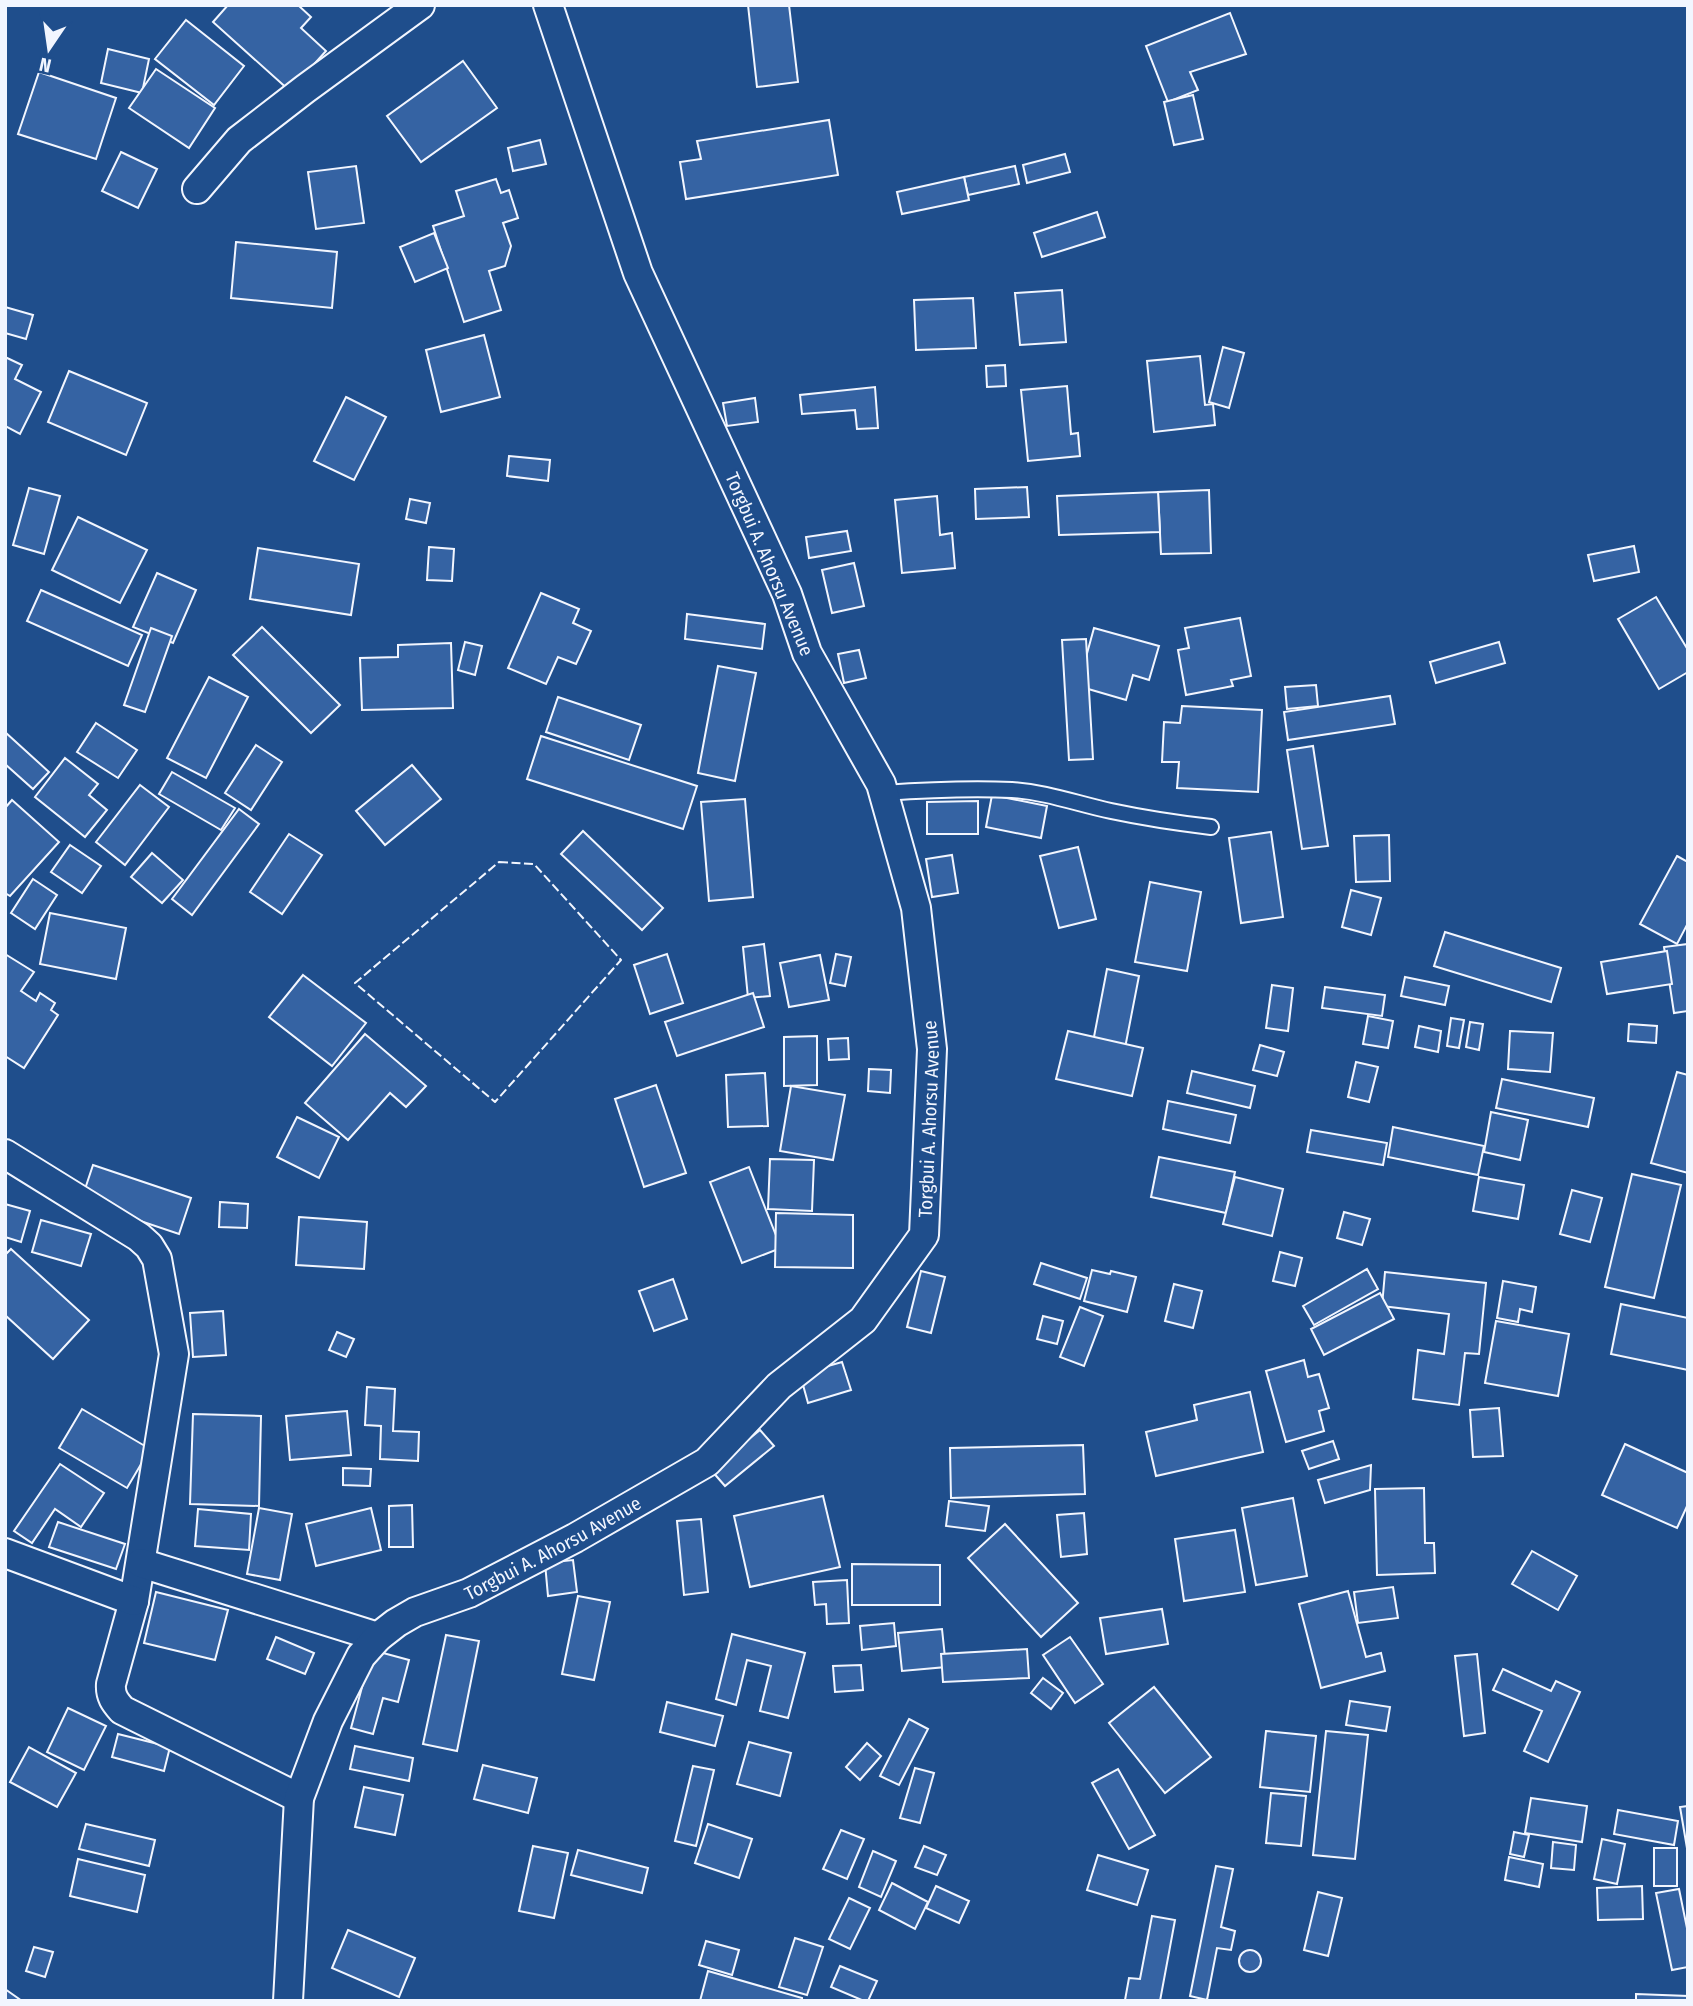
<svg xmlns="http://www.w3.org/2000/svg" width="1693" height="2006" viewBox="0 0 1693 2006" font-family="'Fira Sans Condensed',sans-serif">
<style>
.building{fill:#3563a3;stroke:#f2f6ff;stroke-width:2}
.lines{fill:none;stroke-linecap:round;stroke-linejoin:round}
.lane-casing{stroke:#f2f6ff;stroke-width:18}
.street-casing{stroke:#f2f6ff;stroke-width:32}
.lane{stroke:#1f4e8c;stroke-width:14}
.street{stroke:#1f4e8c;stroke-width:28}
.fence{stroke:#f2f6ff;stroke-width:2;stroke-dasharray:9 3.5;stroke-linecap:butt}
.labels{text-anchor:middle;stroke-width:5;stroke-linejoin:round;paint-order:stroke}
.street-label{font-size:19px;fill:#f2f6ff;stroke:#1f4e8c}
</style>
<rect width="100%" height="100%" fill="#1f4e8c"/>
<g class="building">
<polygon points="228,5 298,5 311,17 301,28 326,51 290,91 213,22"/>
<polygon points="748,5 789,5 798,82 757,87"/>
<polygon points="1230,13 1246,54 1190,72 1198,90 1168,102 1146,46"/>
<polygon points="186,20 244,66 214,105 155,59"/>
<polygon points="108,49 149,59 142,93 101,83"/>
<polygon points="463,61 497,108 421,162 387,116"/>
<polygon points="156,69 215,108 189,148 129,108"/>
<polygon points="39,72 116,98 96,159 18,134"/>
<polygon points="1193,95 1203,139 1174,145 1164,102"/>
<polygon points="829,120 838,175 686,199 680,162 701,159 697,141"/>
<polygon points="540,140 546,164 513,171 508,148"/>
<polygon points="121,152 157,169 138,208 102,191"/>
<polygon points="1065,154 1070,172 1027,183 1023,165"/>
<polygon points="356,166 364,223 316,229 308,172"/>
<polygon points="1015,166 1019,184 968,195 964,177"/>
<polygon points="964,177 969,200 902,214 897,192"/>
<polygon points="496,179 501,193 509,190 518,218 503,223 511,246 505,266 489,271 501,310 464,322 433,226 464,216 456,191"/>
<polygon points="1097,212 1105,237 1042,257 1034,233"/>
<polygon points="434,233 448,268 415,282 400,247"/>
<polygon points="236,242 337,252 332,308 231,298"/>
<polygon points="1062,290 1066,342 1020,345 1015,293"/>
<polygon points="973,298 976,348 916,350 914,300"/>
<polygon points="5,307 33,315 26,339 5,333"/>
<polygon points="484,335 500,397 441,412 426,350"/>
<polygon points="1223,347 1244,353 1229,408 1209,402"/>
<polygon points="1200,356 1205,405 1213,404 1215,425 1154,432 1147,361"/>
<polygon points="5,357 22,365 15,379 41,392 20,434 5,426"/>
<polygon points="1005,365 1006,386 987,387 986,366"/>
<polygon points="69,371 147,403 126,455 48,422"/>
<polygon points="1067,386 1071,434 1078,433 1080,456 1028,461 1021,390"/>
<polygon points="875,387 878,428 857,429 855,410 802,414 800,395"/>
<polygon points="346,397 386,417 354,480 314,461"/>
<polygon points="755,398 758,422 727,426 723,403"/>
<polygon points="509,456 550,460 548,481 507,476"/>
<polygon points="1027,487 1029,517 976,519 975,489"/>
<polygon points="29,488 60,496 44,554 13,545"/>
<polygon points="1209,490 1211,553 1161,554 1158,492"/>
<polygon points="1158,492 1160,532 1059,535 1057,496"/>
<polygon points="937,496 940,535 952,533 955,568 902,573 895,500"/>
<polygon points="410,499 430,503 426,523 406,519"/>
<polygon points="78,517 147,550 120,603 52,570"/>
<polygon points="847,531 851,551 809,558 806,537"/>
<polygon points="1634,546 1639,572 1594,581 1588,555"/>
<polygon points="429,547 454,549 452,581 427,580"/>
<polygon points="258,548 359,564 351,615 250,599"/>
<polygon points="854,563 864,606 832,613 822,570"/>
<polygon points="157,573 196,590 173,643 133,627"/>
<polygon points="41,590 142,635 128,666 27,621"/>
<polygon points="541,593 579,609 573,623 591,631 576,664 558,657 546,684 508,668"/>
<polygon points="1656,597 1688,650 1688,672 1659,689 1618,619"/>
<polygon points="687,614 765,624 762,649 685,639"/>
<polygon points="1240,618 1251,676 1231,680 1233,686 1186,695 1178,650 1189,648 1185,628"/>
<polygon points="262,627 340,705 311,733 233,655"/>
<polygon points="151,628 172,636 145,712 124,705"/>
<polygon points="1094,628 1159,646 1149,680 1133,675 1126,700 1078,686"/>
<polygon points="1086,639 1093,759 1069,760 1062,640"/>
<polygon points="465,642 482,646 475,675 458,670"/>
<polygon points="1499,642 1505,663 1436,683 1430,662"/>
<polygon points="451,643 453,708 362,710 360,658 398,657 398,645"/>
<polygon points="859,650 866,678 844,683 838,654"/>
<polygon points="718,666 756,673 735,781 698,773"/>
<polygon points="209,677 248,697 206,778 167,758"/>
<polygon points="1316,685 1318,706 1287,709 1285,687"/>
<polygon points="1390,696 1395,724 1288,740 1284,712"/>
<polygon points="558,697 641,725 629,760 546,732"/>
<polygon points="1182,706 1262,710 1258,792 1177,788 1179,762 1162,762 1164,722 1180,723"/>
<polygon points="96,723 137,750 118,778 77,752"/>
<polygon points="5,732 49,772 33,789 5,764"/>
<polygon points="541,736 697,786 683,829 527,779"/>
<polygon points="256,745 282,762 251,810 225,793"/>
<polygon points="1313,746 1328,846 1302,849 1287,750"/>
<polygon points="65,758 98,784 89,795 107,810 85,837 35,797"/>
<polygon points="412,765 441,799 385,845 356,811"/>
<polygon points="172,772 235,808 221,830 159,794"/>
<polygon points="140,785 169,807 125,865 96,842"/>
<polygon points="992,795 1047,806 1041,838 986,827"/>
<polygon points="745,799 753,897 709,901 701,802"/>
<polygon points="12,800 59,842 10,896 5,893 5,808"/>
<polygon points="978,801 978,834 927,834 927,802"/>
<polygon points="239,809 259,824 192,915 172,899"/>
<polygon points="583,831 663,908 642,930 561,854"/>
<polygon points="1271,832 1283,917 1241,923 1229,838"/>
<polygon points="289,834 322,855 282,914 250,892"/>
<polygon points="1389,835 1390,881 1356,882 1354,836"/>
<polygon points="70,845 101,866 82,893 51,872"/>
<polygon points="1078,847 1096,919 1059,928 1040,856"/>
<polygon points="152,853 183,880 162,903 131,877"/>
<polygon points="952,855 958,893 932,897 926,859"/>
<polygon points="1677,856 1688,862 1688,923 1677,944 1640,924"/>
<polygon points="33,879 57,895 35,929 11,913"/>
<polygon points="1150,882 1201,892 1187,971 1135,962"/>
<polygon points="1351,890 1381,898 1371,935 1342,927"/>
<polygon points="50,913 126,928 116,979 40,964"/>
<polygon points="1445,932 1561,968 1551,1002 1434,966"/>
<polygon points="764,944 770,996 748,998 743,947"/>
<polygon points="1688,944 1688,1011 1674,1013 1664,947"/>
<polygon points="1667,951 1672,984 1607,994 1601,962"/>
<polygon points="5,954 34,972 21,991 36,1001 40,993 55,1003 51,1010 58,1015 24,1068 5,1056"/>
<polygon points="667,954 683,1003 650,1014 634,965"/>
<polygon points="836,954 851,957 845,986 830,983"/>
<polygon points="820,955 829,1000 789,1007 780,963"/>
<polygon points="1107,969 1139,976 1125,1048 1093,1042"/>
<polygon points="303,975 366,1023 332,1066 269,1017"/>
<polygon points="1405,977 1449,986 1445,1005 1401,996"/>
<polygon points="1272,985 1293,988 1288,1031 1266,1028"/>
<polygon points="1325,987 1385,995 1382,1016 1322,1008"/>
<polygon points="753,993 764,1027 677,1056 665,1022"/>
<polygon points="1368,1016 1393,1021 1388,1048 1363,1044"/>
<polygon points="1451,1018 1464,1020 1459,1048 1447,1046"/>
<polygon points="1470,1022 1483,1024 1479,1050 1466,1047"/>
<polygon points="1629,1024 1657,1026 1656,1043 1628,1041"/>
<polygon points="1419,1026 1441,1031 1438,1052 1415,1047"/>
<polygon points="1068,1031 1143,1048 1132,1096 1056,1079"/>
<polygon points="1510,1031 1553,1033 1550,1072 1508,1069"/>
<polygon points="365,1034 426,1086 406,1107 390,1093 348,1140 305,1103"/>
<polygon points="817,1036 817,1085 784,1086 784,1037"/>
<polygon points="848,1038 849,1059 829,1060 828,1039"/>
<polygon points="1260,1045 1284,1052 1277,1076 1253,1070"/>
<polygon points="1356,1062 1378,1067 1369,1102 1348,1097"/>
<polygon points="869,1069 891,1070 890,1093 868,1091"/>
<polygon points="1192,1071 1255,1086 1250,1108 1187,1093"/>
<polygon points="1677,1072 1688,1075 1688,1173 1651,1163"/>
<polygon points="765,1073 768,1126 728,1127 726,1075"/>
<polygon points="1502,1079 1594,1098 1588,1127 1496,1108"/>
<polygon points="656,1085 686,1173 644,1187 615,1099"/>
<polygon points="791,1086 845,1095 833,1160 780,1151"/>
<polygon points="1168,1101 1236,1115 1230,1143 1163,1129"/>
<polygon points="1491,1112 1528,1120 1520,1160 1484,1152"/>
<polygon points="297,1117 339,1137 319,1178 277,1157"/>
<polygon points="1393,1127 1484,1146 1478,1175 1388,1157"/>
<polygon points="1311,1130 1387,1143 1383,1165 1307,1152"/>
<polygon points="1159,1157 1235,1172 1226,1213 1151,1197"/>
<polygon points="770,1159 814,1160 812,1211 768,1209"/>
<polygon points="93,1165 191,1198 179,1234 81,1201"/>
<polygon points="749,1167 781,1248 742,1263 710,1182"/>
<polygon points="1632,1174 1681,1185 1654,1298 1605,1287"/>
<polygon points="1235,1177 1283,1189 1272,1236 1223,1224"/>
<polygon points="1479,1177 1524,1185 1518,1219 1473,1211"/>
<polygon points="1572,1190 1602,1198 1590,1242 1560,1234"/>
<polygon points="220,1202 248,1204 247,1228 219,1227"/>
<polygon points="5,1204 30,1211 21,1242 5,1237"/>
<polygon points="1344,1212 1370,1219 1362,1245 1337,1238"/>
<polygon points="776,1213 853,1215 853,1268 775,1267"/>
<polygon points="299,1217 367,1222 364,1269 296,1265"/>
<polygon points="41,1220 91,1234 81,1266 32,1252"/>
<polygon points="11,1249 89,1320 53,1359 5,1315 5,1255"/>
<polygon points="1280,1252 1302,1258 1295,1286 1273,1281"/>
<polygon points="1041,1263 1087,1278 1080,1299 1034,1284"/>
<polygon points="1367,1269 1378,1289 1314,1325 1303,1306"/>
<polygon points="1092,1270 1110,1274 1111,1271 1136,1277 1127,1312 1084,1301"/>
<polygon points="921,1271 945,1277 931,1333 907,1327"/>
<polygon points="1385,1272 1486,1283 1479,1354 1465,1353 1459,1405 1413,1399 1418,1350 1444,1354 1449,1314 1382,1306"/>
<polygon points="673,1279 687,1319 654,1331 639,1291"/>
<polygon points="1503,1281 1536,1287 1532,1312 1520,1309 1518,1322 1497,1318"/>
<polygon points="1174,1284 1202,1291 1193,1328 1165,1321"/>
<polygon points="1380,1293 1394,1319 1324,1355 1311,1329"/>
<polygon points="1621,1304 1688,1318 1688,1370 1611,1354"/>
<polygon points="1080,1307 1103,1316 1084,1366 1060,1357"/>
<polygon points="223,1311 226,1355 193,1357 190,1313"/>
<polygon points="1043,1316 1063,1321 1057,1344 1037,1339"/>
<polygon points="1496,1321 1569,1334 1558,1396 1485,1383"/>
<polygon points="337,1332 354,1339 346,1357 329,1350"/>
<polygon points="1304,1360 1308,1377 1319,1374 1329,1408 1319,1411 1324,1431 1286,1442 1266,1371"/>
<polygon points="842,1362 851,1390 808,1403 800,1374"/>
<polygon points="367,1387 395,1389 393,1431 419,1432 418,1461 380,1459 381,1426 365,1425"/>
<polygon points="1250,1392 1263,1452 1156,1476 1146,1432 1197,1420 1194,1405"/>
<polygon points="1499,1408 1503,1456 1473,1457 1470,1410"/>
<polygon points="82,1409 150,1449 127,1488 59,1448"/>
<polygon points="347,1411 351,1455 290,1460 286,1416"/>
<polygon points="193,1414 261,1416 259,1506 190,1504"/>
<polygon points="760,1430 774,1446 725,1486 711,1470"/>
<polygon points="1333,1441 1339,1459 1309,1469 1302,1451"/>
<polygon points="1625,1444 1688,1473 1688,1504 1677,1528 1602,1495"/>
<polygon points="1083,1445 1085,1494 951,1498 950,1448"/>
<polygon points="60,1464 104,1493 81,1527 55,1509 32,1543 14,1531"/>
<polygon points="1371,1465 1370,1490 1325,1503 1318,1480"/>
<polygon points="343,1468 371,1469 370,1486 343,1485"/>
<polygon points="1424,1488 1425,1543 1434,1543 1435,1573 1377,1575 1375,1489"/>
<polygon points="823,1496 840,1567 750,1587 734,1516"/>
<polygon points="1293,1498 1307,1576 1256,1585 1242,1508"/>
<polygon points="949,1501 989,1506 985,1531 946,1526"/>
<polygon points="412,1505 413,1547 389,1547 389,1506"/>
<polygon points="259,1508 292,1514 280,1580 247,1574"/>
<polygon points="371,1508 381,1550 316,1566 306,1524"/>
<polygon points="198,1509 251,1514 249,1550 195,1546"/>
<polygon points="1084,1513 1087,1554 1061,1557 1057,1515"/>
<polygon points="701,1519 708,1592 684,1595 677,1521"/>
<polygon points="58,1522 125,1544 116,1569 49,1547"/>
<polygon points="1005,1524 1078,1603 1041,1637 968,1558"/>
<polygon points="1235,1530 1245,1592 1184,1601 1175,1539"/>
<polygon points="1532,1551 1577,1576 1558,1610 1512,1584"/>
<polygon points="573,1560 577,1592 548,1596 545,1563"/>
<polygon points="852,1564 940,1565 940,1605 852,1605"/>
<polygon points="847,1580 849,1623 827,1624 826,1604 815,1605 813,1582"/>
<polygon points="1393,1587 1398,1618 1358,1623 1354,1592"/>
<polygon points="1348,1591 1366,1657 1381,1653 1385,1671 1321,1688 1299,1604"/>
<polygon points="156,1592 228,1610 215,1660 144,1643"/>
<polygon points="578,1596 610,1602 594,1680 562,1674"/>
<polygon points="1162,1609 1168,1644 1106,1654 1100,1618"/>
<polygon points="894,1623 896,1646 862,1650 860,1626"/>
<polygon points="942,1629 946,1667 902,1671 898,1633"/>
<polygon points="732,1634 805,1653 788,1718 760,1711 771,1666 747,1660 736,1705 716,1699"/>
<polygon points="446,1635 479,1641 457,1751 423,1744"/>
<polygon points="276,1637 314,1653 305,1674 267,1659"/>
<polygon points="1070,1637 1103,1684 1075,1703 1043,1655"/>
<polygon points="1027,1649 1029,1678 943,1682 941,1654"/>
<polygon points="372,1650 409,1660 398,1702 383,1698 373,1734 351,1728"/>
<polygon points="1477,1654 1485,1733 1464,1736 1455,1656"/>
<polygon points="861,1665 863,1690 835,1692 833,1666"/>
<polygon points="1503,1669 1551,1691 1556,1681 1580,1692 1548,1762 1524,1751 1542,1711 1493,1690"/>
<polygon points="1043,1678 1063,1693 1051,1709 1031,1693"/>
<polygon points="1154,1687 1211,1757 1165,1793 1109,1723"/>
<polygon points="1350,1701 1390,1707 1386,1731 1346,1725"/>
<polygon points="667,1702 723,1716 715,1746 660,1732"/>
<polygon points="68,1708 106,1726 84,1770 47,1752"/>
<polygon points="909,1719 928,1729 899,1785 880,1776"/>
<polygon points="1266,1731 1316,1736 1310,1792 1260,1787"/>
<polygon points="1326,1731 1368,1735 1355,1859 1313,1855"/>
<polygon points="118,1734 170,1747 164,1771 112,1757"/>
<polygon points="749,1742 791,1753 780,1796 737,1784"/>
<polygon points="867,1743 881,1756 860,1780 846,1767"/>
<polygon points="355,1746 413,1758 409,1781 350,1769"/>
<polygon points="29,1747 76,1773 57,1807 10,1782"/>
<polygon points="483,1765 537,1778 528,1813 474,1799"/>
<polygon points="693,1766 714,1770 696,1846 675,1841"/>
<polygon points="915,1768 934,1773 920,1823 900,1818"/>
<polygon points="1118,1769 1155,1835 1129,1849 1092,1783"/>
<polygon points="364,1787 403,1795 395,1835 355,1827"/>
<polygon points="1271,1793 1306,1796 1301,1846 1266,1843"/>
<polygon points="1531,1798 1587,1806 1582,1842 1525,1833"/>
<polygon points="1688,1806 1688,1854 1680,1807"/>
<polygon points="1618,1810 1678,1821 1674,1845 1614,1834"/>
<polygon points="86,1824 155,1840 149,1866 79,1849"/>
<polygon points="708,1824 752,1839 739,1878 695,1863"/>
<polygon points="841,1830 864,1839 847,1879 823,1869"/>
<polygon points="1514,1832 1529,1835 1524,1857 1510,1854"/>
<polygon points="1602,1839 1625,1844 1617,1884 1594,1879"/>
<polygon points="1553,1842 1576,1845 1574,1870 1551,1868"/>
<polygon points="533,1846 568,1853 554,1918 519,1911"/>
<polygon points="924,1846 946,1855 937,1875 915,1867"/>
<rect x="1654" y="1848" width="23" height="38"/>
<polygon points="578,1850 648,1868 642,1893 571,1875"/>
<polygon points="873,1851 896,1861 881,1897 859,1887"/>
<polygon points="1098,1855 1148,1870 1137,1905 1087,1890"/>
<polygon points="1509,1857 1543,1864 1539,1887 1505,1880"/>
<polygon points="78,1859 145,1875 137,1912 70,1896"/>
<polygon points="1216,1866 1233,1869 1221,1927 1235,1931 1231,1950 1217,1948 1207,2000 1190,1996"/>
<polygon points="892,1883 928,1902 915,1929 879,1910"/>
<polygon points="936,1886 969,1901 959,1923 926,1908"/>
<polygon points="1642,1886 1643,1919 1598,1920 1597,1888"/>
<polygon points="1679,1889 1688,1933 1688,1967 1672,1970 1656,1893"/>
<polygon points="1318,1892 1342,1898 1328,1956 1304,1950"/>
<polygon points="849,1898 870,1908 850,1949 829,1939"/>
<polygon points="1152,1916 1175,1920 1160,2001 1125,2000 1129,1978 1140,1979"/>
<polygon points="348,1930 415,1958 399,1997 332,1968"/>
<polygon points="795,1938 823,1947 807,1995 779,1987"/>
<polygon points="706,1941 739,1950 732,1975 699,1965"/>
<polygon points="34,1947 53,1952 45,1977 26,1971"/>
<circle cx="1250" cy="1961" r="11"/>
<polygon points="840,1966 877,1981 868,2001 864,2001 831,1987"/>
<polygon points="708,1971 802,1998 802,2001 700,2001"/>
<polygon points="5,1989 22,2001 5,2001"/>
<polygon points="1636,1994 1688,1996 1688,2001 1636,2001"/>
</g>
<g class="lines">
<defs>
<path id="lane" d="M884 793C926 790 969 788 1012 790 1046 792 1078 804 1111 811 1144 818 1177 823 1211 827"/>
<g id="street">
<polyline points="197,189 239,140 305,89 420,5"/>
<path d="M5 1154 139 1237 149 1246 157 1259 174 1354 134 1601 111 1684C110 1696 115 1702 122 1710L299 1798"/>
<polyline points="5,1553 134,1601"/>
<polyline points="141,1563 378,1637"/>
<path id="s1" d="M288 2001 299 1798 328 1721 361 1656 378 1637 396 1623 415 1612 469 1593 575 1538 707 1462 779 1386 863 1320 924 1235 932 1049 916 908 881 784 807 653 787 594 638 273 548 5"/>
</g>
</defs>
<use href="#lane" class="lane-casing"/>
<use href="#street" class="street-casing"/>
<use href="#lane" class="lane"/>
<use href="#street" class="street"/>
<polygon class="fence" points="499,862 534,864 621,960 495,1102 355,983"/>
</g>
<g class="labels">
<g class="street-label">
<text transform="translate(770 564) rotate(67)" y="7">Torgbui A. Ahorsu Avenue</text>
<text dy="7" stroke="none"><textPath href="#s1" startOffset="1190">Torgbui A. Ahorsu Avenue</textPath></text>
<text dy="7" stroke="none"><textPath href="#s1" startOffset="581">Torgbui A. Ahorsu Avenue</textPath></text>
</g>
</g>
<rect width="1693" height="2006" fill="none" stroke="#f2f6ff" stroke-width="14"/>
<g transform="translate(49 49) rotate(193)" stroke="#1f4e8c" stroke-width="5" paint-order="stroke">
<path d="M0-5L12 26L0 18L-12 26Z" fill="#f2f6ff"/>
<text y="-10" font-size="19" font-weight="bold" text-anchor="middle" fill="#f2f6ff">N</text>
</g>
</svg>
